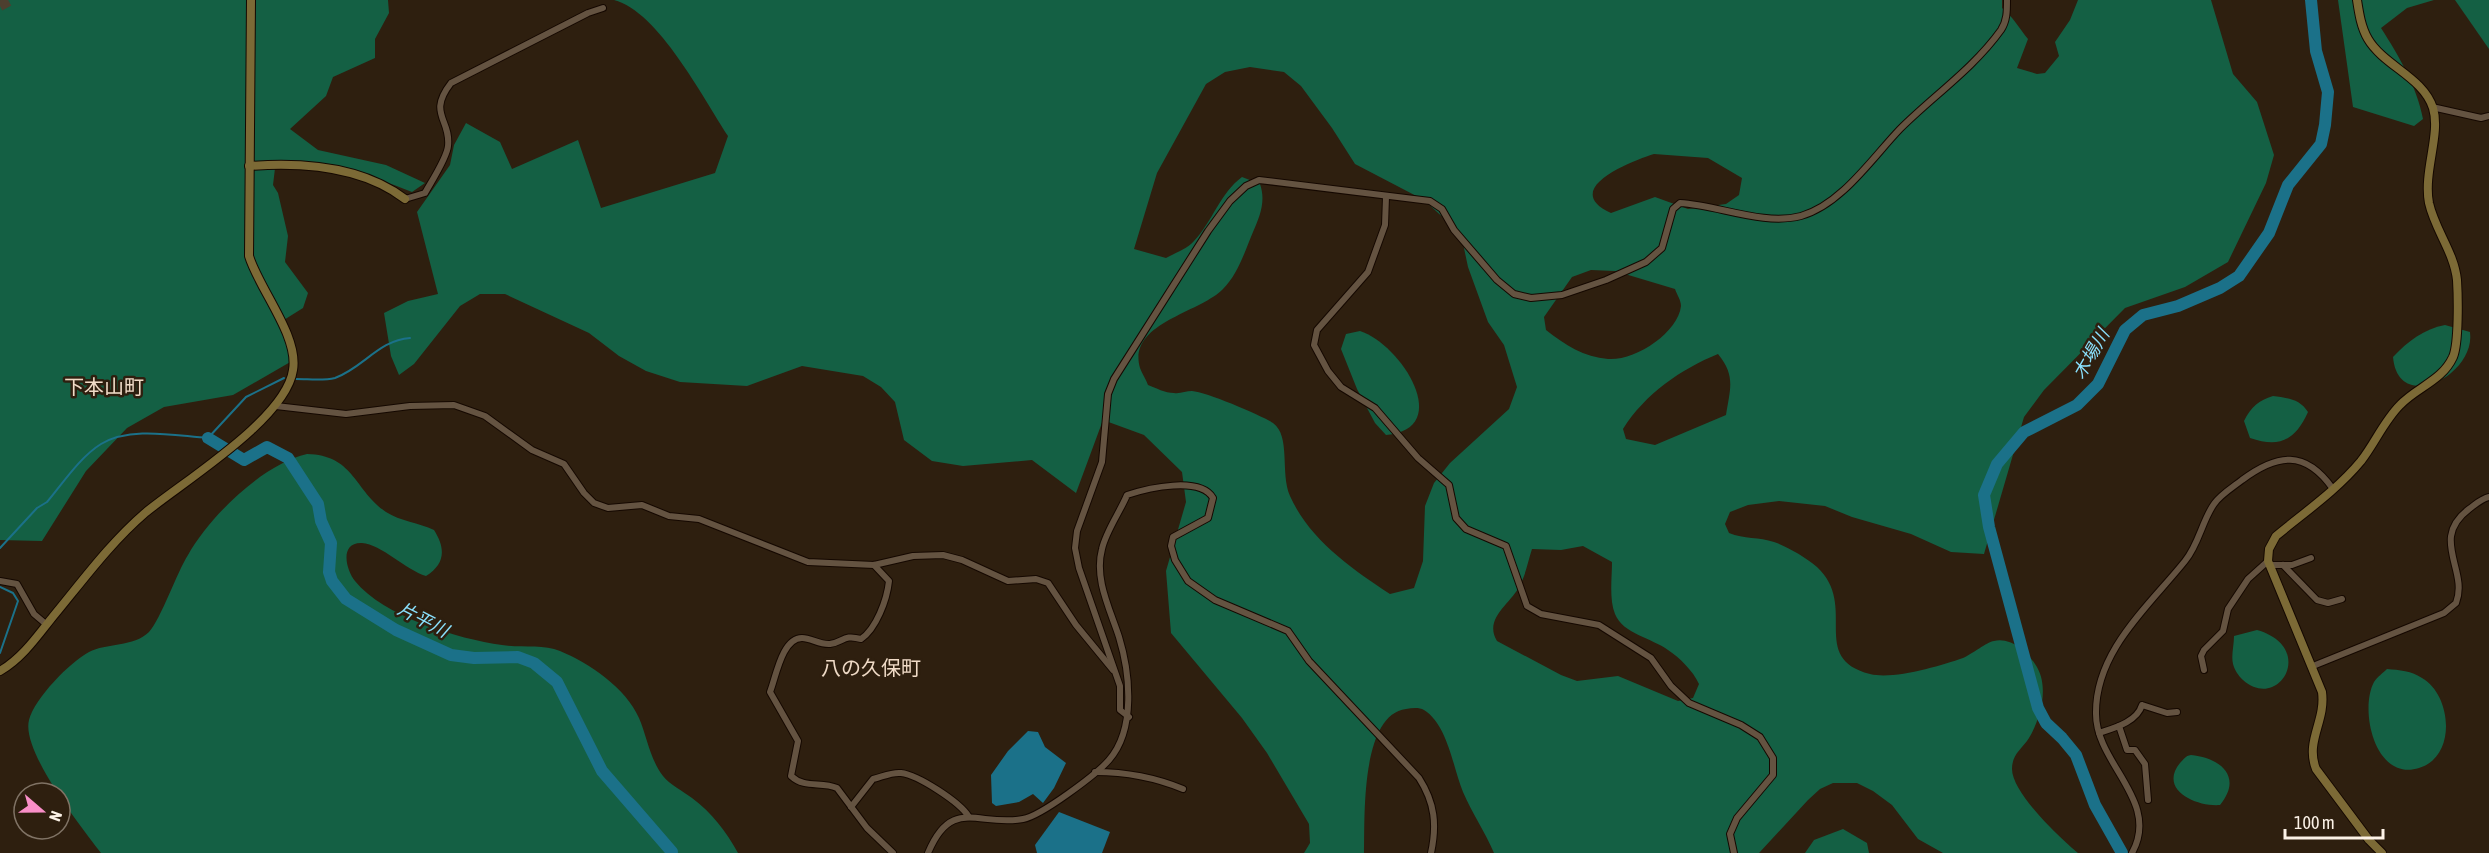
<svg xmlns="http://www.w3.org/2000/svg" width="2489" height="853" viewBox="0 0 2489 853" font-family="'Asap Condensed','Noto Sans JP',sans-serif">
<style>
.forest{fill:#146044;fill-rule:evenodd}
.water{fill:#1b7189}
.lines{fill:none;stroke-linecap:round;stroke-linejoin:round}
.stream{stroke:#1b7189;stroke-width:2}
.river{stroke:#1b7189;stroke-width:12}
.highway-tunnel{stroke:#4d3f2f;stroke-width:10;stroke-dasharray:10 5;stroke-linecap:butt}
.street-casing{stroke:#150800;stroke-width:8}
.secondary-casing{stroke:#150800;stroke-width:10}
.street{stroke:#645341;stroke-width:6}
.secondary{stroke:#7c6a36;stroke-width:8}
.labels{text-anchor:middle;stroke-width:5;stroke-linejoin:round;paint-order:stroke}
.water-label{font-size:18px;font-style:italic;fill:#8ae1fd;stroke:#2e1f0f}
.quarter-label{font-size:20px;fill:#f0dbc7;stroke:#2e1f0f}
</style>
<rect width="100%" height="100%" fill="#2e1f0f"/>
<g class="forest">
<path d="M0 0H388L389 13 375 39V58L333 77 326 96 290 129 318 150 386 165 425 183 412 192C368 174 324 161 276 160L273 185 278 193 288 236 285 262 308 293 303 308 279 323 292 361 233 395 164 407 127 428 86 471 42 541 0 540Z"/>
<path d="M614 0H2002V8C2013 17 2019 28 2028 39L2017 68 2037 74 2045 73 2059 56 2055 42 2070 20 2078 0H2211L2233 74 2257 102 2274 155 2266 183 2228 262 2185 287 2125 308 2044 390 2024 417 1984 554 1951 552 1911 534 1852 517 1825 506 1779 501 1748 505 1730 512 1725 524 1729 533C1744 539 1759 537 1774 542 1788 547 1805 557 1817 567 1859 606 1808 658 1870 674 1893 680 1940 666 1963 658 1972 654 1987 642 1994 641 2011 637 2027 652 2035 664 2050 685 2041 718 2029 738 2022 749 2012 754 2012 769 2012 793 2060 838 2078 853H1943L1918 839 1892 805 1873 791 1857 783H1833L1820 789 1808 800 1759 853H1494C1485 832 1472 813 1463 792 1453 768 1448 725 1424 710 1419 707 1412 708 1406 709 1360 715 1365 819 1364 853H1304L1310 843 1309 824 1267 753 1242 718 1171 633 1166 571 1186 502 1182 472 1144 435 1103 420 1076 493 1032 460 963 466 932 461 904 440 895 402 881 387 863 376 802 366 747 386 680 382 646 371 619 356 589 333 505 294H480L460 306 414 364 399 375 391 356 384 313 408 301 438 294 417 212 450 165 454 145 466 123 500 142 512 169 578 140 601 208 715 173 728 136C703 98 658 11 614 0ZM1250 67 1284 72 1301 86 1332 128 1355 164 1424 200 1461 234 1468 267 1488 322 1504 345 1517 387 1509 409 1450 463 1434 483 1425 506 1423 561 1414 588 1390 594C1352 569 1309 539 1290 496 1280 473 1291 436 1273 423 1261 415 1206 392 1192 391 1186 391 1180 394 1174 393 1165 393 1156 388 1148 385 1146 379 1142 374 1140 368 1127 323 1200 313 1223 289 1238 274 1245 251 1253 232 1260 216 1266 201 1260 184L1242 177C1220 193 1213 221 1194 241 1187 249 1175 253 1166 258L1134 249 1157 173 1206 84 1225 72ZM1654 154 1708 158 1742 178 1739 195 1726 204 1688 209 1655 197 1611 213C1559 189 1632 161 1654 154ZM1591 270 1615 271 1675 289C1677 295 1681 300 1681 306 1678 333 1635 361 1608 359 1584 357 1565 345 1546 330L1544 317 1572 277ZM1718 354C1736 376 1730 389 1726 415L1655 445 1626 439 1623 429C1645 394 1681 369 1718 354ZM1583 546 1612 562C1612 578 1609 599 1615 614 1623 634 1652 638 1668 650 1680 658 1693 671 1699 684L1693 698 1678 701 1618 676 1577 681 1561 675 1497 641C1483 618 1512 603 1520 585 1526 574 1528 561 1532 549L1561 550Z"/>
<path d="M2338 0H2434L2407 8 2381 28C2399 56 2417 87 2423 119L2414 126 2353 107Z"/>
<polygon points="2455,0 2489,0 2489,49"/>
<path d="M2445 325 2470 332C2476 375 2398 415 2393 357 2408 341 2424 329 2445 325Z"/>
<path d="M1360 331C1401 344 1455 429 1386 435L1375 423 1357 389 1341 349 1346 334Z"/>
<path d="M2273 396C2288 398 2300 399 2308 412 2295 441 2279 448 2250 438L2244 421C2251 407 2259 400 2273 396Z"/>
<path d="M307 454C354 455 354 490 386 512 400 521 419 523 434 530 446 549 445 564 426 576 406 570 381 544 362 543 339 542 346 570 355 581 383 616 458 639 502 645 521 648 543 644 560 651 589 663 626 688 639 718 647 737 650 759 663 776 670 785 683 791 692 798 712 813 726 831 738 853H101C82 828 21 751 29 720 34 699 70 662 89 652 106 643 134 647 149 632 161 619 177 572 188 555 210 516 263 464 307 454Z"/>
<path d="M2257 630C2317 647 2279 712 2243 680 2238 675 2235 671 2233 664 2231 656 2234 645 2234 636Z"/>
<path d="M2387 669C2399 670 2412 671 2422 678 2452 695 2457 757 2419 768 2375 782 2359 710 2374 682 2377 677 2383 673 2387 669Z"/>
<path d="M2191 755C2221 758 2243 777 2220 805 2197 807 2158 790 2180 763 2184 759 2185 756 2191 755Z"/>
<polygon points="1843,829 1867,843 1869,853 1805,853 1814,840"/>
</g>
<g class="water">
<polygon points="1028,731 1038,732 1045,747 1066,763 1054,788 1043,803 1033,794 1019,802 996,806 992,803 991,775 1008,751"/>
<polygon points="1059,812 1110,832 1102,853 1037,853 1035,845"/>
</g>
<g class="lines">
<g class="stream">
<path d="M296 379C309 379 323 381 335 378 363 368 379 340 410 338"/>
<path d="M0 548 37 508 47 502C63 483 80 457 101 444 131 426 176 436 208 438L246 397 284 378"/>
<polyline points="0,587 13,593 18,601 0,653"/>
</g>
<g class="river">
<polyline points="208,438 244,460 267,447 288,458 318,504 321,521 331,543 329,572 332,581 346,599 396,630 451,655 474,658 518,657 534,663 557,682 602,771 672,852"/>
<polyline points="2122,853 2095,805 2076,755 2062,738 2046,723 2038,708 1989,527 1984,495 1997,464 2024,432 2077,405 2098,384 2125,330 2143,315 2178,306 2220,288 2239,276 2269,233 2288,185 2321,144 2325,125 2328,92 2316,51 2311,0"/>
</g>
<polyline class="highway-tunnel" points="0,6 11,0"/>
<defs>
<g id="street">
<polyline points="2432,107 2481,118 2489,116"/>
<polyline points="1386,197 1385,225 1368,272 1317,330 1314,345 1328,371 1341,387 1375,408 1418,458 1449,485 1456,518 1466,529 1506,546 1527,606 1541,614 1599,625 1651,658 1671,686 1689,703 1741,725 1760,737 1773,758 1773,775 1737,818 1730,834 1734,853"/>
<path d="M405 199 425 193C431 182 447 158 448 146 451 119 427 114 451 83L588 13 603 8"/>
<polyline points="276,406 346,414 410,406 454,405 485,416 532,450 564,464 584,493 594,503 608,508 642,505 669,516 699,519 808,562 874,565 913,556 943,555 962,560 1008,581 1036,579 1048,583 1076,625 1113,670"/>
<path d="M874 565 889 581C887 600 876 629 861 639 843 634 844 642 830 644 820 645 811 638 802 638 782 638 776 677 770 692L798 741 791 776C805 789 821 781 837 788L867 828 893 853"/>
<polyline points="2269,565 2292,565 2311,558"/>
<polyline points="2283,565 2317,600 2328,603 2342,599"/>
<polyline points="0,581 17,584 34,614 47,625"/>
<path d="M2313 666 2444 613 2456 603C2469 570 2429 539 2469 509 2476 504 2481 499 2489 497"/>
<polyline points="2204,670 2201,656 2204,650 2223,631 2228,609 2248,579 2268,561"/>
<path d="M1129 717 1120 710V686L1079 568 1075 548 1077 531 1102 462 1108 394 1114 379 1208 231 1230 201 1246 186 1259 180 1430 201 1442 209 1454 230 1497 280 1514 294 1531 298 1562 295 1606 280 1646 262 1662 248 1673 209 1680 203C1718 205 1763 226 1801 216 1841 205 1873 157 1900 129 1933 96 1973 69 2001 30 2007 21 2007 11 2007 0"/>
<polyline points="2119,726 2127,750 2135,750 2145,764 2148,800"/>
<path d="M2099 733C2114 728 2137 722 2142 705L2167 713 2177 712"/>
<path d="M1095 772C1126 772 1154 777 1183 789"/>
<path d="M851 807 873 779C882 777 891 772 901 773 918 775 960 802 969 817"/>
<path d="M928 853C952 796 978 827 1023 819 1041 816 1097 774 1109 760 1136 729 1130 673 1119 637 1110 609 1094 579 1102 549 1106 531 1120 512 1127 495 1148 488 1200 476 1213 498L1208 518 1173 537 1171 546 1175 560 1188 581 1215 600 1288 631 1309 661 1419 778C1435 803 1437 825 1431 853"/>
<path d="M2132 853C2161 801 2096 764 2096 714 2095 651 2149 606 2185 561 2199 544 2202 521 2214 504 2220 495 2233 487 2242 480 2277 454 2305 449 2333 489"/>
</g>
<g id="secondary">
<path d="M2357 0C2359 13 2361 27 2368 39 2384 66 2423 77 2433 108 2441 134 2423 172 2429 203 2435 230 2454 252 2457 280 2458 296 2459 343 2453 357 2442 381 2417 387 2400 405 2384 421 2375 443 2361 461 2337 490 2305 512 2276 536L2269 549 2268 561 2322 692C2326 721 2305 741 2316 769L2369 840 2382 853"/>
<path d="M249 166C301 162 362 166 405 199"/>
<path d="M0 671C21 659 36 638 51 619 81 583 109 544 145 513 184 481 286 419 293 370 299 336 259 289 249 256L251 0"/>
</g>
</defs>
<use href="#street" class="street-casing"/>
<use href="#secondary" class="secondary-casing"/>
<use href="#street" class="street"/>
<use href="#secondary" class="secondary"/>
</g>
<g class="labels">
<g class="water-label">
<text transform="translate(2091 354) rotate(-60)" y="6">木場川</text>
<text transform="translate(423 620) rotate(27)" y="6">片平川</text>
</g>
<g class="quarter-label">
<text x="104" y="394">下本山町</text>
<text x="871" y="675">八の久保町</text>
</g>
</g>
<g transform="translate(42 811) rotate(110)"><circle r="28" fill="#2e1f0f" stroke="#807365" stroke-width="1.5"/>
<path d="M0-4.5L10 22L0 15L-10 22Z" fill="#f98fc8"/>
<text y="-9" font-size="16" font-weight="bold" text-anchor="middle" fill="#fcf2e7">N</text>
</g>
<path d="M2285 829v9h98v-9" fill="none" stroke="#fcf2e7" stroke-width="3"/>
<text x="2294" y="829" font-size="18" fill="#fcf2e7" stroke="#2e1f0f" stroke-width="4.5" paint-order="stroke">100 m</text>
</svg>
